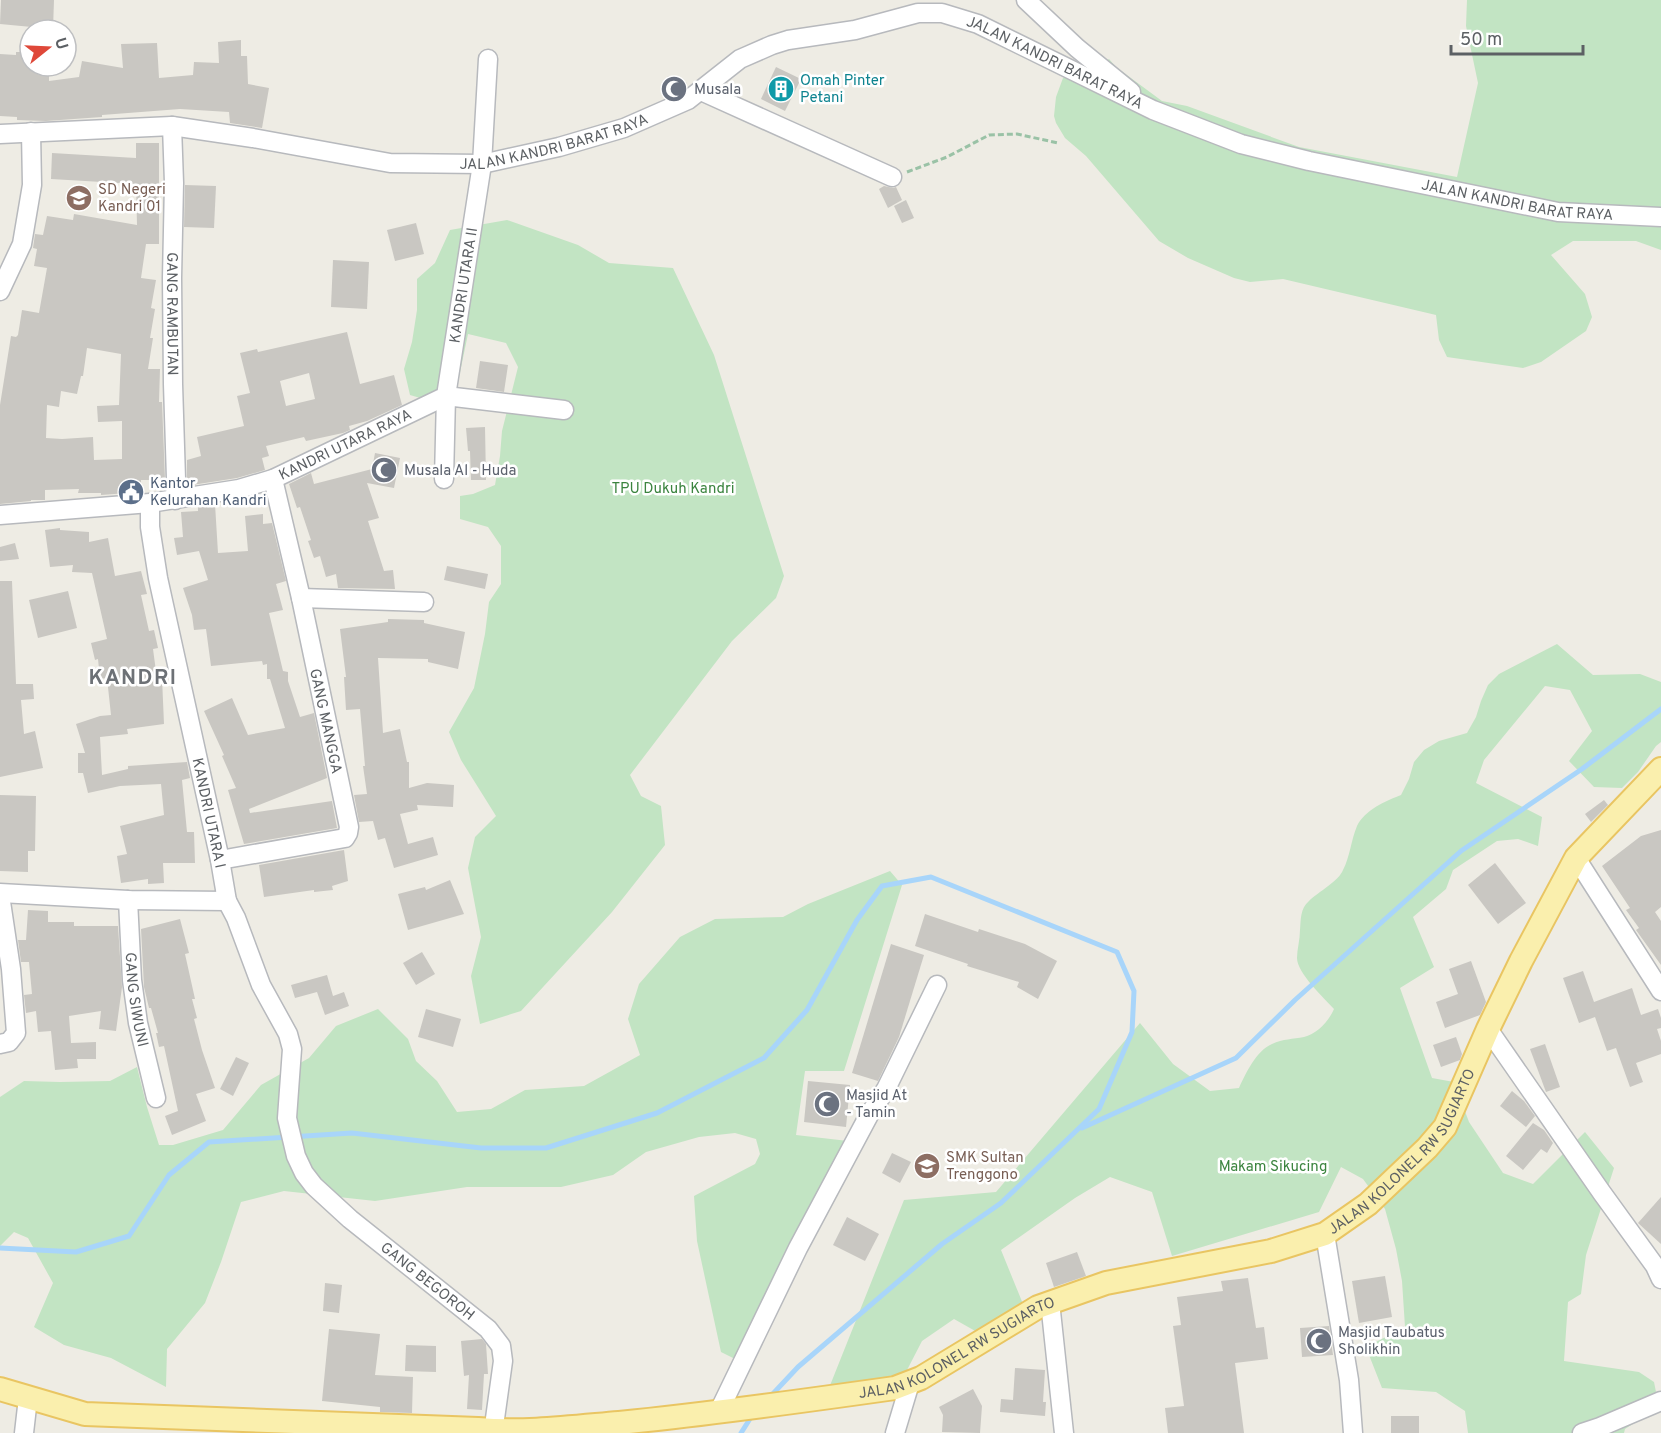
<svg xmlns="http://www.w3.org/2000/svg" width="1661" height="1433" viewBox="0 0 1661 1433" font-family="Overpass,sans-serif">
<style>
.green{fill:#c2e4c3}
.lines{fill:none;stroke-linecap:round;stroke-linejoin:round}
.stream{stroke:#a8d5fa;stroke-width:5}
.building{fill:#c9c7c2;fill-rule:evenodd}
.minor-casing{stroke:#b7b9bd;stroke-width:21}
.major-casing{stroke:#e9c562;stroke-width:26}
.path{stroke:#9ac2a6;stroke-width:3;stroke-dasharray:6 3;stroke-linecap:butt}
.minor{stroke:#fff;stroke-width:18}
.major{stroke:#faefad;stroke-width:22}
.labels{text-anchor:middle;stroke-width:5;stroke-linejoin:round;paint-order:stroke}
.street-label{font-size:15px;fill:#5c6064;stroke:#fff}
.culture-label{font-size:15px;fill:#0d838f;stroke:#fff;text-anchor:start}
.worship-label{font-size:15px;fill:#5b616d;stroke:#fff;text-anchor:start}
.education-label{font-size:15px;fill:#785e54;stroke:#fff;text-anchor:start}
.service-label{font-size:15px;fill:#4e5e75;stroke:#fff;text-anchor:start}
.park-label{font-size:15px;fill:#3b843f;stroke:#fff}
.district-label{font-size:21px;font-weight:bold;letter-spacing:1.5px;fill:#6d7176;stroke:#fff}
</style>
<rect width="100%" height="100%" fill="#eeece4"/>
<g class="green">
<polygon points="1467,0 1661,0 1661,250 1636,241 1573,241 1551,255 1585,294 1592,317 1586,331 1541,362 1523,368 1447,357 1439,340 1436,315 1283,279 1250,282 1234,278 1188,258 1159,241 1086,156 1065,138 1056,123 1054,116 1056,97 1063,78 1091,72 1109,59 1116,67 1162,101 1187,106 1299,147 1457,177 1478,83 1466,26"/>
<polygon points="507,220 578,245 609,263 673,268 714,355 784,576 776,598 732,641 630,775 641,796 661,806 665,845 612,912 521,1011 480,1024 471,976 481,937 468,868 475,837 496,816 461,760 449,732 474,688 485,634 489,602 501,584 501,546 488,527 460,519 460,496 473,494 495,485 500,456 502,431 518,367 506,343 468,334 459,377 427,400 410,395 404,369 412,342 417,310 417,279 435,263 450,230"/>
<path d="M1557 644 1593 675 1640 674 1661 682V742L1656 746 1638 772 1622 788 1594 787 1569 761 1592 731 1570 690 1545 686 1484 760 1476 783 1542 817 1538 846 1518 839 1497 841 1453 870 1446 889 1413 917 1434 967 1400 988 1432 1078 1454 1082 1469 1122 1503 1173 1533 1184 1585 1132 1614 1168 1586 1255 1581 1294 1568 1302 1564 1361 1639 1372 1654 1382 1659 1407 1625 1429 1624 1433H1468L1465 1411 1436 1392 1382 1388 1369 1355 1370 1345 1405 1327 1402 1281 1396 1249 1385 1209 1363 1179 1341 1167 1319 1212 1172 1256 1152 1192 1110 1177 1075 1198 1001 1250 1023 1304 977 1332 954 1319 922 1341 906 1372 827 1393 904 1200 996 1192 1140 1023 1173 1064 1210 1091 1239 1088C1246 1073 1256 1051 1272 1044 1283 1039 1293 1039 1304 1037 1317 1034 1329 1021 1334 1009 1324 998 1297 973 1297 958 1297 949 1300 940 1300 930 1301 919 1300 909 1309 901 1318 892 1339 881 1343 870 1350 857 1351 840 1357 826 1365 810 1385 801 1401 795L1409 779 1414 762 1424 750 1439 741 1467 733 1476 717 1481 701 1488 685 1499 674Z"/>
<polygon points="890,871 902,885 844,1071 805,1071 796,1135 848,1141 743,1363 721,1352 697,1241 694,1196 755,1164 760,1154 756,1139 735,1133 699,1137 646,1152 613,1175 561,1187 467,1187 375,1201 284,1191 241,1202 221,1262 205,1303 167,1349 166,1387 111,1358 64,1345 34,1327 53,1283 28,1238 14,1232 0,1246 0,1097 24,1081 60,1082 110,1081 137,1067 147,1107 159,1145 173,1145 223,1130 261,1085 309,1058 336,1026 378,1009 408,1039 416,1061 437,1081 457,1112 491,1109 525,1090 584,1086 640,1055 628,1019 639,984 680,937 715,919 783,917 808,904"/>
</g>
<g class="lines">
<g class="stream">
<polyline points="1082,1128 1236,1058 1295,1000 1461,851 1582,769 1661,709"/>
<polyline points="0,1248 76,1252 129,1236 169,1175 209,1142 352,1133 481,1148 546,1148 657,1113 764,1058 807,1010 857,920 882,886 931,877 1117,952 1134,991 1132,1032 1099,1109 1001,1203 942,1244 798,1367 768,1399"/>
<polyline points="741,1433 753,1414"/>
</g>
</g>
<g class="building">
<polygon points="1,0 54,0 53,29 0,24"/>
<polygon points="241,40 241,56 247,56 248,84 269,88 262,128 230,123 229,112 180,109 102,115 102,117 46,121 17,120 17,117 0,116 0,54 16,55 16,52 30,52 30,66 49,66 49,81 79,77 82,61 123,68 121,44 157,43 159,78 193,75 194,62 219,63 218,42"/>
<polygon points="776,67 801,79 785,111 761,99"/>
<polygon points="668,76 687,83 682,90 667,97 662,95"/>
<path d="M136 143H159V244H146L141 278 156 280 151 308 155 309 150 338H153L148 369H160L159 402H162L165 480H141V492L101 495V493H78L79 489 45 490V500H31V501L0 504V405L11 336 16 337 18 335 22 310 39 313 47 268 34 266 37 249 33 248 35 234 43 235 47 216 73 220 74 214 137 225 136 184 51 179 52 153 136 158ZM87 348 121 354 119 405 97 406 98 422 122 421V459L94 460 93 437 62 439 46 438 47 405 59 407 61 391 77 394 81 376H83Z"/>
<polygon points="185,185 216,186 214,228 184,227"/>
<polygon points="884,186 893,188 896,187 902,200 888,208 879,189"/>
<polygon points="906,200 914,218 902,223 894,206"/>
<polygon points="416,223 424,254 395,261 387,230"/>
<polygon points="333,260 369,262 367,309 331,307"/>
<path d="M347 332 360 384 394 375 402 405 367 421 349 426 350 430 343 433 306 441 304 437 266 446 269 456 262 458 265 470 237 478 192 485 191 479H187V460L201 456 197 437 244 426 237 396 250 393 240 353 257 349 258 352ZM309 373 315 399 286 406 280 381Z"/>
<polygon points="480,361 508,365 504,392 476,388"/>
<polygon points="485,427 486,480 471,480 470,451 468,451 466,428"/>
<polygon points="375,453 400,458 394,488 367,483 379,518 368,521 384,571 393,570 395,589 338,588 336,574 326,577 320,556 314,558 308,541 311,540 300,507 297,508 289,484 311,473 314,484 372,469"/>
<polygon points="215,504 218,553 248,551 245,516 263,514 263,524 272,523 286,581 276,584 283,610 269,613 283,671 288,672 288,681 300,717 314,713 327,778 249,809 250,813 332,801 337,828 244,844 228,790 236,788 222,756 224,755 204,711 232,698 248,735 285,728 270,679 267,679 267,664 263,665 262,661 211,666 206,629 194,630 192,615 183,588 208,580 199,551 177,555 174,538 183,537 181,512 198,511 198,507"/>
<polygon points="60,528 60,530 89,532 89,542 108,538 115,576 141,571 147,594 141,595 149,631 154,630 158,648 153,649 157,679 162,678 164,724 127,729 128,734 100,737 102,775 128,769 128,766 187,762 190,778 182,780 187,832 194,832 195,863 163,863 164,883 148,884 148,879 121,883 117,856 127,854 120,826 164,815 161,784 120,786 88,793 83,773 78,773 78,753 85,753 76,724 100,716 111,715 107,678 100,679 98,659 95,660 91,643 107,639 92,573 72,572 73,565 50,567 45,530"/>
<polygon points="15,543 19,559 0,561 0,547"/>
<polygon points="447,566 488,574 485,589 444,580"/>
<polygon points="0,581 12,581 16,684 33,684 34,699 21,700 24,734 35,731 43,768 0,777"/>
<polygon points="68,591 77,628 38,638 29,600"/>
<polygon points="388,619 424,620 424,623 465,632 458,669 428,662 428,659 378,658 383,733 400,729 407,762 409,762 409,788 427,783 454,785 453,807 417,805 418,810 400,814 408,844 433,837 438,855 394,868 385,838 378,840 373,821 359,822 354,795 367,794 363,766 365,766 360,709 346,710 344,677 346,677 340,629 388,622"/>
<polygon points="0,795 36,796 35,851 28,851 28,872 0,871"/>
<polygon points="1604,800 1608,805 1591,822 1585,814"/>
<polygon points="1661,830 1661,907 1655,912 1661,921 1661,965 1636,930 1639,928 1626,910 1630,908 1602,866 1641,836"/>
<polygon points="344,850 348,881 332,886 333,890 314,892 314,890 264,897 259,865"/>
<polygon points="1495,863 1526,903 1498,924 1468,885"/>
<polygon points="450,880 464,914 408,930 398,894 425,887 426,890"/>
<polygon points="28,910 48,911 48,922 74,922 74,926 118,926 122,987 116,1031 99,1029 101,1011 69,1016 71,1043 96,1042 96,1059 77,1059 78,1068 55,1070 51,1031 38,1032 36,1011 26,1013 24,995 32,994 29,962 21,962 18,940 26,940"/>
<polygon points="925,914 978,932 979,929 1025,944 1057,961 1038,999 1017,987 1019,982 967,966 968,964 915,946"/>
<polygon points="180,919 189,953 185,954 195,999 192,999 197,1018 194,1019 202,1050 215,1088 196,1094 206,1121 172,1135 165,1116 178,1111 164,1046 159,1047 156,1033 158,1033 151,1008 149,1008 144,987 141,929"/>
<polygon points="891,944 924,955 899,1037 878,1081 852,1073"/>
<polygon points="422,952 435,974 416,985 403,963"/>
<polygon points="1471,961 1486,1002 1480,1015 1445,1028 1436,1002 1458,994 1449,969"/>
<polygon points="1583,971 1594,1002 1632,988 1641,1015 1658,1009 1661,1018 1661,1028 1657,1029 1661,1041 1661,1054 1636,1063 1643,1082 1630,1087 1616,1048 1607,1051 1595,1017 1579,1023 1563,978"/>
<polygon points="327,975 333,996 344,992 349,1006 325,1015 317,992 295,998 291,985"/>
<polygon points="426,1009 461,1019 453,1047 418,1037"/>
<polygon points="1456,1037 1462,1054 1460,1060 1441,1067 1433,1045"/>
<polygon points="1545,1044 1560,1087 1546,1092 1530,1049"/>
<polygon points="236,1057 249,1063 233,1096 220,1089"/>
<polygon points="808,1081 850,1085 846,1127 804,1122"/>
<polygon points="1512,1091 1524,1101 1535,1116 1526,1127 1500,1106"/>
<polygon points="1533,1123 1544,1130 1553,1143 1547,1153 1541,1149 1523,1170 1506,1156"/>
<polygon points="892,1153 911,1162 900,1183 882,1173"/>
<polygon points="1661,1197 1661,1244 1638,1223"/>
<polygon points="847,1217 879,1234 865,1261 833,1245"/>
<polygon points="1077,1252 1086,1276 1054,1287 1046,1263"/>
<polygon points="1385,1276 1392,1317 1359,1323 1352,1281"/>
<polygon points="1248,1278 1256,1328 1264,1327 1268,1359 1235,1363 1244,1433 1168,1433 1165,1408 1184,1406 1173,1326 1181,1325 1177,1297 1223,1291 1221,1281"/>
<polygon points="325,1283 342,1285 339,1313 323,1311"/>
<polygon points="1329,1326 1333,1355 1302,1357 1300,1328"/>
<polygon points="329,1329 380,1334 375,1375 413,1377 412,1413 380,1412 380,1407 322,1401"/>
<polygon points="482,1339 486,1344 488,1374 484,1374 482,1410 467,1409 469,1375 464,1376 461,1341"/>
<polygon points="406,1345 436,1346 436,1372 405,1371"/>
<polygon points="1015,1368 1045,1370 1043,1402 1046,1402 1045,1416 1000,1412 1001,1399 1013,1400"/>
<polygon points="973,1389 982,1406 980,1433 942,1432 943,1415 939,1407"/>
<rect x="1391" y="1416" width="28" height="17"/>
</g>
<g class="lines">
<defs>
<g id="minor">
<polyline points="1026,0 1077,48 1131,92"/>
<polyline points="701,91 892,177"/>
<path id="s1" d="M172 126 174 183 172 278 173 384 176 479 175 500"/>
<path id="s2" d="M0 134 172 126 253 138 390 163 482 164 559 147 624 128 688 100 740 59 772 45 788 40 855 30 918 13H942L978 24 1153 110 1241 144 1309 161 1558 212 1661 217"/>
<polyline points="0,291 22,244 32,185 31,132"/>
<polyline points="444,479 446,396 564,410"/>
<path id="s3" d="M0 515 150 503 239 489 273 479 446 396 482 164 488 59"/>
<polyline points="301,598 424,602"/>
<polyline points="1576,858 1661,991"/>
<polyline points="220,860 345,838 348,833 349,827 301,598 273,479"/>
<polyline points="0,893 128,900 227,901 220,860 158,578 150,527 150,503"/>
<polyline points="0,895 11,969 16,1033 9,1042 0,1044"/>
<path id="s4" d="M128 900 132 980 138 1023 156 1098"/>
<path id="s5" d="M227 901 236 918 261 985 288 1034 292 1049 287 1118 296 1156 304 1173 314 1186 350 1219 488 1329 501 1346 503 1361 493 1433"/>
<polyline points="1488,1029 1602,1193 1655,1266 1661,1279"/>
<polyline points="1325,1234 1349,1380 1353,1433"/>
<polyline points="1050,1302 1064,1433"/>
<polyline points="719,1411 798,1248 869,1115 886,1089 937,985"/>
<polyline points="24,1433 28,1398"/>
<polyline points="895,1433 910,1383"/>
<polyline points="1582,1433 1600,1427 1661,1401"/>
</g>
<g id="major">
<path id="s6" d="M0 1389 85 1414 478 1429C524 1433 572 1427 619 1423 711 1414 803 1401 895 1388L921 1378 1038 1307 1106 1283 1271 1251 1325 1234 1368 1204 1427 1148 1445 1127 1488 1029 1521 961 1576 858 1661 769"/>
</g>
</defs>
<use href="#minor" class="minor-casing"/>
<use href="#major" class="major-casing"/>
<polyline class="path" points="907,172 947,157 989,135 1017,134 1058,143"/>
<use href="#minor" class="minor"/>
<use href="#major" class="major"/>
</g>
<defs>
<symbol id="mosque-disc" viewBox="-11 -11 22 22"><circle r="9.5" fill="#6b7280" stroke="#fff"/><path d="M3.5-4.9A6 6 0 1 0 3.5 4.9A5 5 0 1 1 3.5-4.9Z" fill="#fff"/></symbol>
<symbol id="building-disc" viewBox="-11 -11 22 22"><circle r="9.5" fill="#0f9aa8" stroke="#fff"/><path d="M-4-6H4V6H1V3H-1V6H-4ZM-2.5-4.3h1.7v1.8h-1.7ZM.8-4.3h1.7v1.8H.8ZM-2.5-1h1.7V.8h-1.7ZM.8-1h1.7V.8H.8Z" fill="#fff"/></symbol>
<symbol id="school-disc" viewBox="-11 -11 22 22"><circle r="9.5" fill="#8d6e63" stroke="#fff"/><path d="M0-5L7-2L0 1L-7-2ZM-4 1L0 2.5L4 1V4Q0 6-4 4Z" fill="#fff"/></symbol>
<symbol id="civic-disc" viewBox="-11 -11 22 22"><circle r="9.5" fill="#5c6f8a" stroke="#fff"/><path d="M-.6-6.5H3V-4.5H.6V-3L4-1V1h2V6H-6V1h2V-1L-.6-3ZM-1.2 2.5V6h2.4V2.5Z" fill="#fff"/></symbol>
</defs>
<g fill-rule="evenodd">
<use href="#mosque-disc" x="659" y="74" width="30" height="30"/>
<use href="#building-disc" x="766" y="74" width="30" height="30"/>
<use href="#school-disc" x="64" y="183" width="30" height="30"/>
<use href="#mosque-disc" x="369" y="455" width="30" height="30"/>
<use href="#civic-disc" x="116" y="477" width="30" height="30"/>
<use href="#mosque-disc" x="812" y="1089" width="30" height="30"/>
<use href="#school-disc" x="912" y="1151" width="30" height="30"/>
<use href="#mosque-disc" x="1304" y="1326" width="30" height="30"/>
</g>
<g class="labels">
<g class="street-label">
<text dy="5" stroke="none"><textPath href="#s2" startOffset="1100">JALAN KANDRI BARAT RAYA</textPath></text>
<text dy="5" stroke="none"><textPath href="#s2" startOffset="560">JALAN KANDRI BARAT RAYA</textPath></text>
<text dy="5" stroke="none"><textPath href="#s2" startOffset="1586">JALAN KANDRI BARAT RAYA</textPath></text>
<text dy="5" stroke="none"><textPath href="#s3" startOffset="580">KANDRI UTARA II</textPath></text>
<text dy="5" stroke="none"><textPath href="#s1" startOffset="188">GANG RAMBUTAN</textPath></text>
<text dy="5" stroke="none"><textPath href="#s3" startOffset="356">KANDRI UTARA RAYA</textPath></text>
<text transform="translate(326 721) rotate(78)" y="5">GANG MANGGA</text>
<text transform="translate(209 813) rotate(78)" y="5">KANDRI UTARA I</text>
<text dy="5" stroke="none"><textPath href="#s4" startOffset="100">GANG SIWUNI</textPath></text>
<text dy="5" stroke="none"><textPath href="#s6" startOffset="1478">JALAN KOLONEL RW SUGIARTO</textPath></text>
<text dy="5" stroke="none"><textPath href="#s5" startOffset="454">GANG BEGOROH</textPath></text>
<text dy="5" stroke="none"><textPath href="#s6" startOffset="974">JALAN KOLONEL RW SUGIARTO</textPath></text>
</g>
<g class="culture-label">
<text x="800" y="85">Omah Pinter<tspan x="800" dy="17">Petani</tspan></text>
</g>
<g class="worship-label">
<text x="694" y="94">Musala</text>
<text x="404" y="475">Musala Al - Huda</text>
<text x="846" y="1100">Masjid At<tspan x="846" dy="17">- Tamin</tspan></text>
<text x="1338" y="1337">Masjid Taubatus<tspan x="1338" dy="17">Sholikhin</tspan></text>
</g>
<g class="education-label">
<text x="98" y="194">SD Negeri<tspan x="98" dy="17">Kandri 01</tspan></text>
<text x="946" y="1162">SMK Sultan<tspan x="946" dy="17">Trenggono</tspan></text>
</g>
<g class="service-label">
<text x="150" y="488">Kantor<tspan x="150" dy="17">Kelurahan Kandri</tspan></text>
</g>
<g class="park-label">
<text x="673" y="493">TPU Dukuh Kandri</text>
<text x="1273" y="1171">Makam Sikucing</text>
</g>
<g class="district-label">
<text x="133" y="684">KANDRI</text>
</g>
</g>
<g transform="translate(48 48) rotate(72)"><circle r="28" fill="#ffffff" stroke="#bebfc1" stroke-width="1.5"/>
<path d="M0-4.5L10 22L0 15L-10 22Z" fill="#df4839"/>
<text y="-9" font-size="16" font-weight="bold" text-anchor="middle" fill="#5c6064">U</text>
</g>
<path d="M1451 45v9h132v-9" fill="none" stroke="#5c6064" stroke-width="3"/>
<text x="1460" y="45" font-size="18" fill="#5c6064" stroke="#ffffff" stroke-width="4.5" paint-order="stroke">50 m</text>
</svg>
